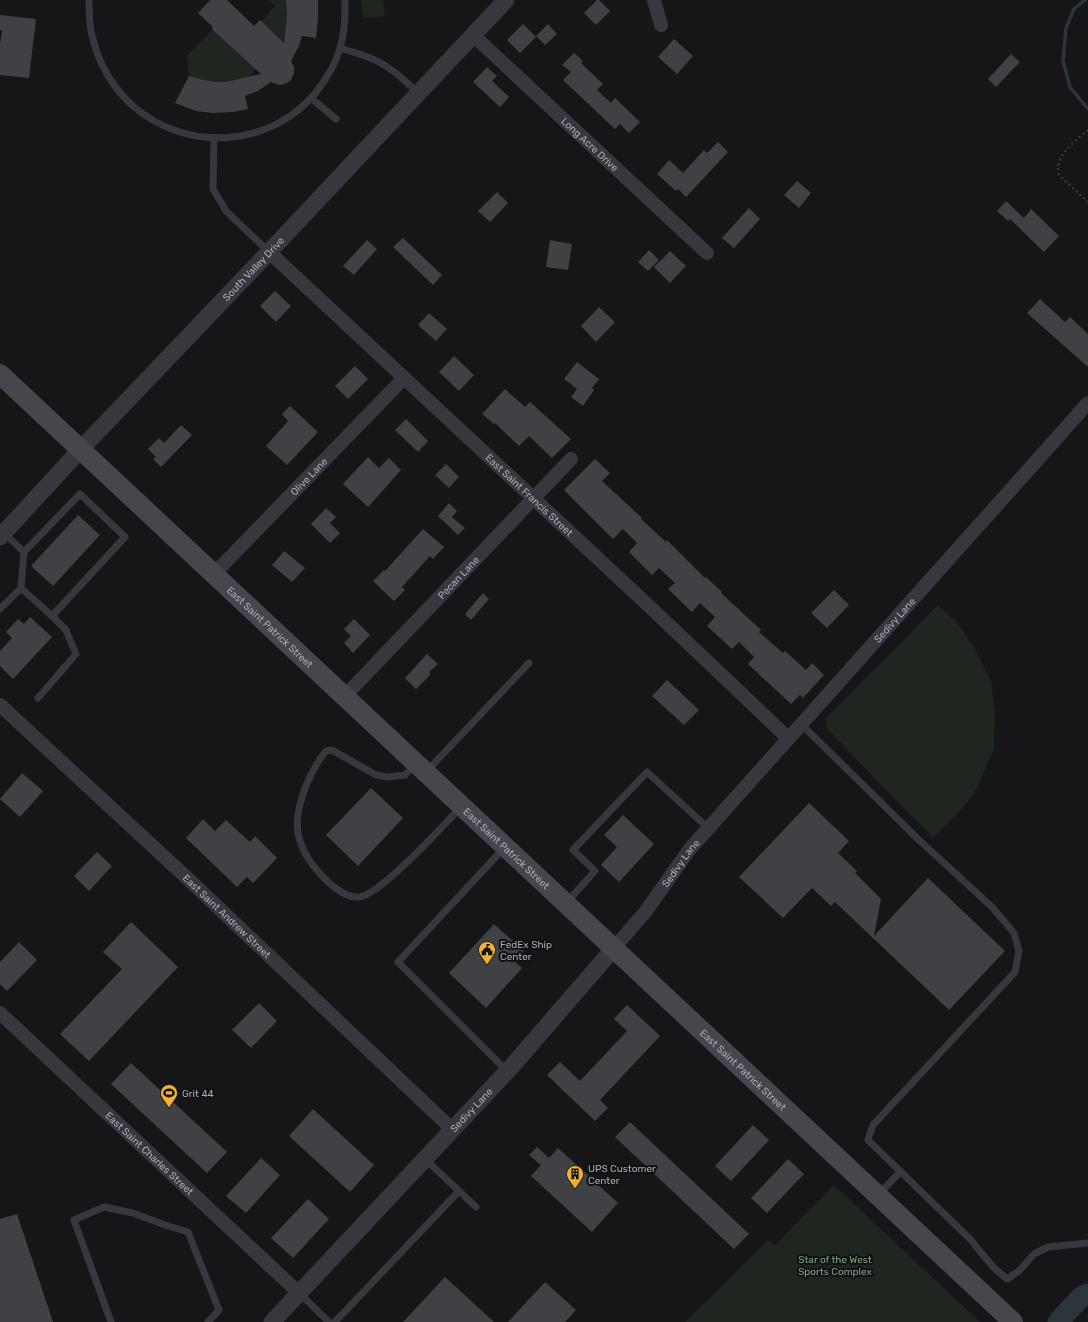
<svg xmlns="http://www.w3.org/2000/svg" width="1088" height="1322" viewBox="0 0 1088 1322" font-family="Rubik,sans-serif">
<style>
.green{fill:#1e261f}
.lines{fill:none;stroke-linecap:round;stroke-linejoin:round}
.stream{stroke:#2c353c;stroke-width:3.5}
.river{stroke:#2c353c;stroke-width:21}
.building{fill:#404145}
.path{stroke:#3d3f44;stroke-width:2;stroke-dasharray:2 3;stroke-linecap:butt}
.service{stroke:#37383d;stroke-width:7}
.minor{stroke:#37383d;stroke-width:14}
.tertiary{stroke:#37383d;stroke-width:17}
.secondary{stroke:#45474d;stroke-width:20}
.labels{text-anchor:middle;stroke-width:4;stroke-linejoin:round;paint-order:stroke}
.street-label{font-size:10px;fill:#a8adb8;stroke:#111113}
.poi-label{font-size:10px;fill:#a8adb8;stroke:#111113;text-anchor:start}
.park-label{font-size:10px;fill:#7fa381;stroke:#111113}
</style>
<rect width="100%" height="100%" fill="#161618"/>
<g class="green">
<polygon points="269,0 286,0 287,15 285,29 289,34 282,41 261,21 275,6"/>
<polygon points="361,0 383,0 385,16 363,18"/>
<path d="M213 29 256 69 246 80C238 77 232 81 224 82 212 83 200 80 189 76L187 56Z"/>
<polygon points="938,605 957,622 975,649 991,681 995,714 994,749 976,790 966,804 933,838 826,728 827,717"/>
<polygon points="834,1185 980,1322 685,1322 768,1240 775,1245"/>
</g>
<g class="lines">
<polyline class="stream" points="1085,0 1074,9 1066,28 1063,61 1070,87 1088,109"/>
<polyline class="river" points="1058,1322 1081,1297 1088,1294"/>
</g>
<g class="building">
<polygon points="210,0 227,0 254,26 260,20 284,43 287,15 286,0 318,0 318,18 316,38 302,36 299,46 291,61 294,67 294,73 291,80 287,83 280,85 271,82 258,91 245,96 248,109 233,112 212,113 196,111 175,103 189,76 203,80 217,82 225,82 261,74 212,29 213,27 198,13"/>
<polygon points="597,0 599,0 610,11 596,25 584,13"/>
<polygon points="0,15 36,19 29,78 0,75 0,44 2,31 0,30"/>
<polygon points="523,24 536,37 520,53 507,40"/>
<polygon points="548,24 557,34 545,45 536,36"/>
<polygon points="674,39 693,56 677,74 658,57"/>
<polygon points="574,53 583,61 581,63 603,84 597,90 611,103 615,98 640,122 629,133 620,124 615,129 563,80 571,72 562,65"/>
<polygon points="1011,54 1020,62 996,87 988,79"/>
<polygon points="487,67 497,76 492,81 509,97 500,107 473,82"/>
<polygon points="718,142 728,152 686,197 678,189 676,191 657,174 669,160 683,173 704,150 707,153"/>
<polygon points="797,181 811,193 799,208 784,195"/>
<polygon points="497,192 508,203 490,222 478,211"/>
<polygon points="1006,201 1024,218 1031,209 1059,236 1044,252 1010,219 1008,221 997,211"/>
<polygon points="749,208 760,219 734,248 722,238"/>
<polygon points="403,238 442,275 433,285 393,247"/>
<polygon points="367,240 377,249 354,275 343,266"/>
<polygon points="550,240 572,244 568,270 546,267"/>
<polygon points="649,250 659,260 648,271 638,262"/>
<polygon points="670,251 686,266 670,283 654,267"/>
<polygon points="275,291 291,306 276,322 260,306"/>
<polygon points="1040,299 1065,322 1070,317 1088,334 1088,367 1027,313"/>
<polygon points="599,307 615,322 596,342 581,326"/>
<polygon points="429,313 447,329 436,341 418,325"/>
<polygon points="454,356 474,375 459,391 439,372"/>
<polygon points="577,362 599,379 592,388 594,390 583,406 571,397 577,389 564,379"/>
<polygon points="355,366 368,379 348,399 335,386"/>
<polygon points="505,389 525,407 530,402 571,439 552,458 529,436 519,446 495,423 494,424 482,414"/>
<polygon points="290,406 318,432 287,465 266,446 288,421 282,414"/>
<polygon points="406,419 428,441 418,452 395,430"/>
<polygon points="181,425 192,435 161,467 153,459 156,457 148,449 159,438 164,443"/>
<polygon points="368,457 379,468 389,458 401,470 368,507 343,484"/>
<polygon points="595,459 610,473 602,481 642,518 641,519 666,542 667,540 705,578 706,577 722,592 721,593 761,630 759,632 783,653 785,651 806,670 812,663 824,675 803,698 800,695 791,704 748,664 754,657 739,642 732,649 707,626 715,617 700,603 692,612 668,589 675,583 659,568 652,575 629,552 637,543 623,529 613,539 564,490"/>
<polygon points="446,464 459,477 449,488 435,475"/>
<polygon points="449,503 457,511 452,517 465,528 458,535 438,516"/>
<polygon points="326,508 336,517 330,523 340,533 330,543 311,524"/>
<polygon points="78,515 100,535 53,586 31,566"/>
<polygon points="423,529 444,547 433,559 430,556 402,587 405,590 394,601 373,581 384,570 385,571"/>
<polygon points="284,551 305,568 292,582 272,565"/>
<polygon points="834,590 849,605 827,628 811,613"/>
<polygon points="483,593 489,599 471,620 465,614"/>
<polygon points="30,617 52,637 13,679 0,666 0,651 12,638 6,632 18,619 24,624"/>
<polygon points="354,619 370,635 353,653 344,643 351,636 344,629"/>
<polygon points="427,654 438,664 429,672 431,674 416,689 405,678"/>
<polygon points="667,680 699,710 684,725 652,696"/>
<polygon points="22,773 43,791 20,817 0,799"/>
<polygon points="371,788 403,818 358,866 326,835"/>
<polygon points="809,803 849,841 838,853 857,871 855,873 881,899 874,936 928,878 1005,951 949,1010 835,902 831,906 812,888 783,918 739,877"/>
<polygon points="623,815 654,844 619,882 601,865 617,847 604,835"/>
<polygon points="203,819 215,831 226,820 250,842 255,836 277,858 253,883 247,877 237,887 186,838"/>
<polygon points="97,852 112,866 89,891 74,876"/>
<polygon points="131,922 178,967 89,1061 60,1034 122,969 103,952"/>
<polygon points="494,924 524,951 514,961 522,968 486,1008 449,973"/>
<polygon points="19,942 37,960 7,991 0,984 0,962"/>
<polygon points="259,1003 277,1021 251,1048 232,1030"/>
<polygon points="627,1005 660,1036 600,1100 608,1108 595,1121 547,1075 560,1062 580,1081 627,1031 614,1019"/>
<polygon points="131,1063 227,1152 207,1173 111,1084"/>
<polygon points="313,1109 374,1165 350,1192 289,1136"/>
<polygon points="630,1122 749,1234 734,1249 615,1137"/>
<polygon points="753,1125 769,1140 731,1181 715,1166"/>
<polygon points="537,1147 549,1158 558,1148 618,1203 592,1232 531,1176 541,1165 529,1155"/>
<polygon points="261,1158 280,1175 246,1213 226,1196"/>
<polygon points="788,1159 804,1174 767,1213 751,1198"/>
<polygon points="308,1199 329,1219 293,1258 271,1238"/>
<polygon points="17,1214 53,1322 0,1322 0,1219"/>
<polygon points="445,1277 494,1322 403,1322"/>
<polygon points="545,1282 576,1310 565,1322 508,1322"/>
</g>
<g class="lines">
<path class="path" d="M1088 130C1075 141 1053 157 1059 175L1088 202"/>
<g class="service">
<path d="M89 0C89 13 89 27 93 39 99 65 114 89 133 106 187 153 272 148 317 91 327 78 336 64 340 48 345 32 345 16 345 0"/>
<path d="M340 48C355 53 371 56 384 65 397 72 407 83 418 93"/>
<polyline points="311,98 336,119"/>
<polyline points="214,138 213,189 226,211 269,252"/>
<polyline points="21,588 52,616 125,537 80,494 24,552"/>
<polyline points="0,609 21,588 24,552 4,533"/>
<polyline points="38,698 76,654 66,630 52,616"/>
<polyline points="801,724 919,840 992,907 1014,933 1019,951 1015,972 873,1125 868,1140 970,1239 993,1267 1007,1279 1020,1270 1034,1254 1048,1247 1088,1243"/>
<path d="M415 765 405 775 387 777 376 775 332 750 326 751C310 771 294 807 298 833 301 850 313 867 325 879 333 887 347 898 359 897 379 896 444 825 461 807"/>
<polyline points="426,772 529,663"/>
<polyline points="504,848 398,962 507,1071"/>
<polyline points="566,903 595,871 573,850 647,772 708,828"/>
<polyline points="425,1159 476,1207"/>
<polyline points="878,1195 900,1172"/>
<polyline points="299,1293 329,1322"/>
<polyline points="111,1322 74,1220 104,1207 133,1213 165,1225 188,1232 219,1310 208,1322"/>
<polyline points="335,1322 459,1191"/>
</g>
<g class="minor">
<polyline points="654,0 661,25"/>
<path id="s1" d="M473 35 707 253"/>
<path id="s2" d="M269 252 650 607 788 738"/>
<path id="s3" d="M214 574 404 378"/>
<path id="s4" d="M345 696 571 459"/>
<path id="s5" d="M0 705 187 878 453 1130"/>
<path id="s6" d="M614 948 646 911 689 850 1088 403"/>
<path id="s7" d="M0 1013 299 1293"/>
</g>
<g class="tertiary">
<path id="s8" d="M0 537 81 449 269 252 506 0"/>
<path id="s9" d="M272 1322 513 1065 614 948"/>
</g>
<path class="secondary" id="s10" d="M0 374 1013 1322"/>
</g>
<defs>
<symbol id="civic-pin" viewBox="-11 -11 22 30"><path d="M0 17L-7.5 6A9.5 9.5 0 1 1 7.5 6Z" fill="#f2b134" stroke="#111113"/><path d="M-.6-6.5H3V-4.5H.6V-3L4-1V1h2V6H-6V1h2V-1L-.6-3ZM-1.2 2.5V6h2.4V2.5Z" fill="#111"/></symbol>
<symbol id="stadium-pin" viewBox="-11 -11 22 30"><path d="M0 17L-7.5 6A9.5 9.5 0 1 1 7.5 6Z" fill="#f2b134" stroke="#111113"/><path d="M0-5a6.5 5 0 1 0 0 10a6.5 5 0 1 0 0-10ZM-3.5-1.8h7v3.6h-7Z" fill="#111"/></symbol>
<symbol id="building-pin" viewBox="-11 -11 22 30"><path d="M0 17L-7.5 6A9.5 9.5 0 1 1 7.5 6Z" fill="#f2b134" stroke="#111113"/><path d="M-4-6H4V6H1V3H-1V6H-4ZM-2.5-4.3h1.7v1.8h-1.7ZM.8-4.3h1.7v1.8H.8ZM-2.5-1h1.7V.8h-1.7ZM.8-1h1.7V.8H.8Z" fill="#111"/></symbol>
</defs>
<g fill-rule="evenodd">
<use href="#civic-pin" x="477" y="940" width="20" height="27"/>
<use href="#stadium-pin" x="159" y="1083" width="20" height="27"/>
<use href="#building-pin" x="565" y="1164" width="20" height="27"/>
</g>
<g class="labels">
<g class="street-label">
<text dy="4" stroke="none"><textPath href="#s1" startOffset="160">Long Acre Drive</textPath></text>
<text dy="4" stroke="none"><textPath href="#s8" startOffset="369">South Valley Drive</textPath></text>
<text dy="4" stroke="none"><textPath href="#s3" startOffset="136">Olive Lane</textPath></text>
<text dy="4" stroke="none"><textPath href="#s2" startOffset="356">East Saint Francis Street</textPath></text>
<text dy="4" stroke="none"><textPath href="#s4" startOffset="164">Pecan Lane</textPath></text>
<text dy="4" stroke="none"><textPath href="#s6" startOffset="432">Sedivy Lane</textPath></text>
<text dy="4" stroke="none"><textPath href="#s10" startOffset="370">East Saint Patrick Street</textPath></text>
<text dy="4" stroke="none"><textPath href="#s10" startOffset="694">East Saint Patrick Street</textPath></text>
<text dy="4" stroke="none"><textPath href="#s6" startOffset="108">Sedivy Lane</textPath></text>
<text dy="4" stroke="none"><textPath href="#s5" startOffset="310">East Saint Andrew Street</textPath></text>
<text dy="4" stroke="none"><textPath href="#s10" startOffset="1018">East Saint Patrick Street</textPath></text>
<text dy="4" stroke="none"><textPath href="#s9" startOffset="291">Sedivy Lane</textPath></text>
<text dy="4" stroke="none"><textPath href="#s7" startOffset="205">East Saint Charles Street</textPath></text>
</g>
<g class="poi-label">
<text x="500" y="948">FedEx Ship<tspan x="500" dy="12">Center</tspan></text>
<text x="182" y="1097">Grit 44</text>
<text x="588" y="1172">UPS Customer<tspan x="588" dy="12">Center</tspan></text>
</g>
<g class="park-label">
<text x="835" y="1263">Star of the West<tspan x="835" dy="12">Sports Complex</tspan></text>
</g>
</g>
</svg>
